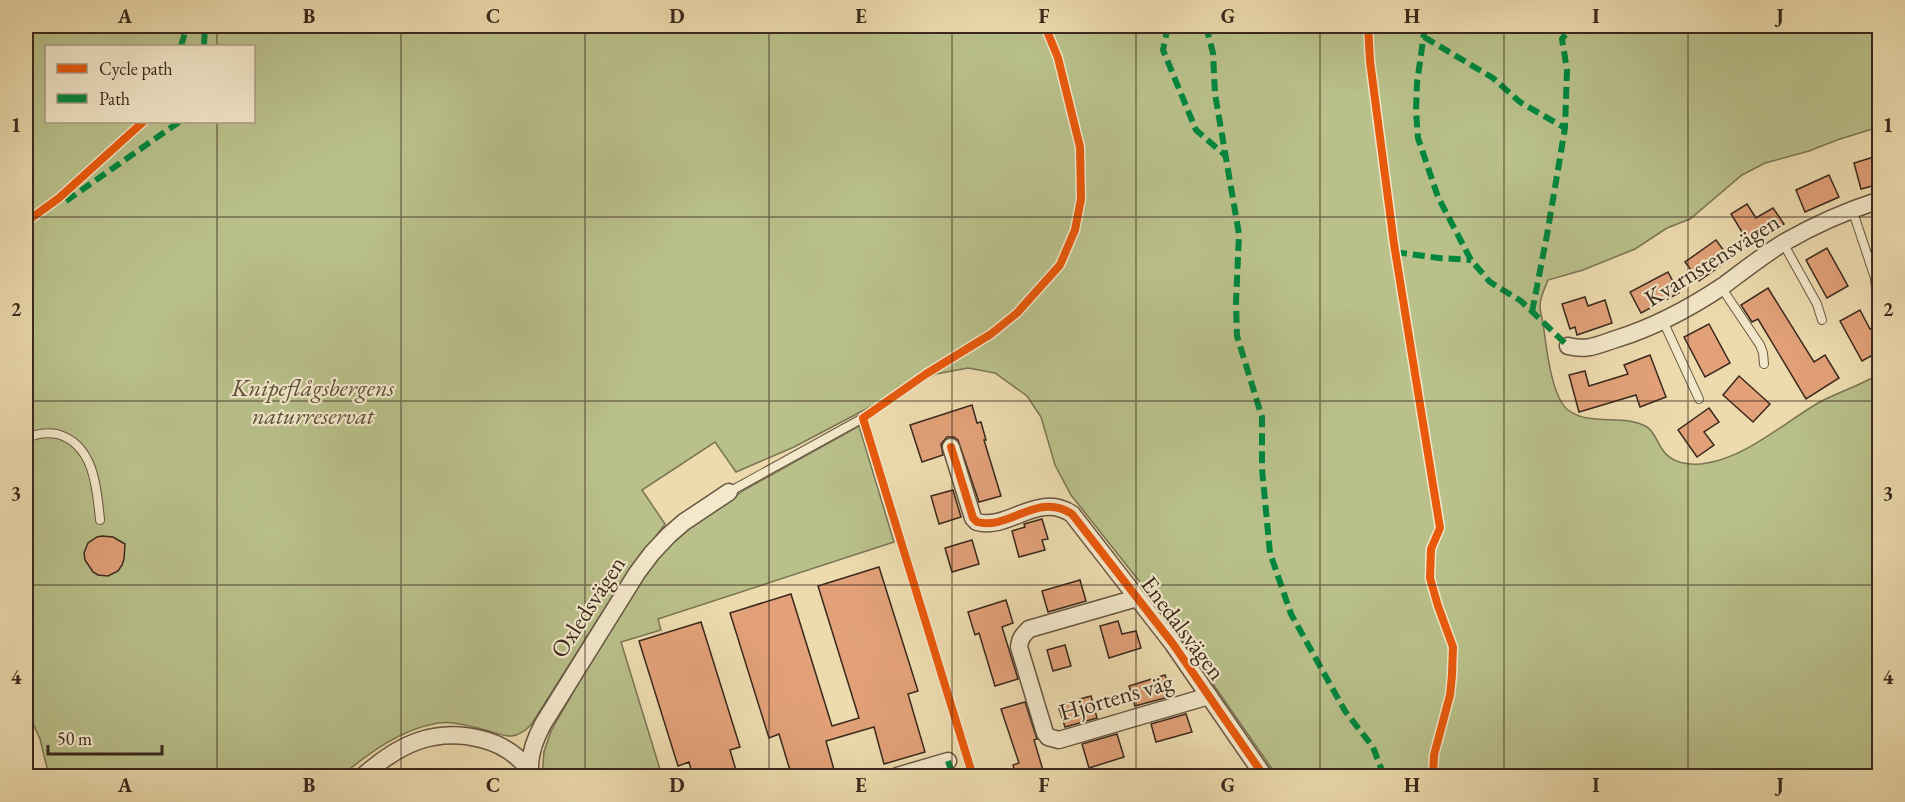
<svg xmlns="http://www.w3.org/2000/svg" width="1905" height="802" viewBox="0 0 1905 802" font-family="'EB Garamond',serif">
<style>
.green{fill:#b9c08a;stroke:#7a7454;stroke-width:1.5;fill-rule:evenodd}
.building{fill:#e2a178;stroke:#3a281d;stroke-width:1.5}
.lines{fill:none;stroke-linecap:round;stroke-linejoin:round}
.lane-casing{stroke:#675541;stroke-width:10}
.street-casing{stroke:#675541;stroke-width:19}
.lane{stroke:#f3e8ca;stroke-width:8}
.street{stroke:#f3e8ca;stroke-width:16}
.quiet{stroke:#00873e;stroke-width:6;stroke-dasharray:12 6;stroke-linecap:butt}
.cycleway-casing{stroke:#f3e8ca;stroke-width:11}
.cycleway{stroke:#e8590c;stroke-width:8}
.grid{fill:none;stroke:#3a281d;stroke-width:1.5;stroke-opacity:0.55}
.labels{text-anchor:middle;stroke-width:4.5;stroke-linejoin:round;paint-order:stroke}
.street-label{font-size:24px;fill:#3a281d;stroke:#f3e8ca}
.park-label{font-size:24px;font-style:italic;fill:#5a4e38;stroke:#f3e8ca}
.neatline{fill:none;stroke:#3a281d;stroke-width:2}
.grid-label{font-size:20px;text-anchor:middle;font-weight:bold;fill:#3a281d}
</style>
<rect width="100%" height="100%" fill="#eddbae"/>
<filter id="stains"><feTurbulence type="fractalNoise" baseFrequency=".00333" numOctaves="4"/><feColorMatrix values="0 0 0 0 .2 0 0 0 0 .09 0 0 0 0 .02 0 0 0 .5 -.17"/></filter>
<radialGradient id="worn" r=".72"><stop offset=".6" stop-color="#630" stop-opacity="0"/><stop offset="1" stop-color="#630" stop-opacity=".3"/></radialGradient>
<g class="green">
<path d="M26 26H1879V127L1837 140 1809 151 1765 163 1742 175 1690 219 1667 228 1635 249 1583 270 1548 280C1545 288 1540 297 1540 306 1540 311 1542 318 1543 323 1546 344 1551 397 1568 410 1590 427 1623 413 1647 427 1654 431 1657 442 1662 449 1671 464 1691 466 1707 463 1746 457 1784 423 1818 403 1838 392 1860 386 1879 374V776H1277L1158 605 1071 495 1055 465 1041 417 1027 396 995 373 968 368 936 374 904 389 794 447 736 472 715 442 642 490 665 524 619 586 531 725C525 731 520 735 512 736 505 737 496 733 489 731 473 727 455 721 438 723 401 729 369 753 341 776H49L40 739 26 708ZM46 46H254V122H46Z"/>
<polygon points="859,426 894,542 658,619 661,630 621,642 662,776 542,776 544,752 551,731 615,620 646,572 662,551 686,530 746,489"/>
</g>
<g class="building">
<polygon points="1880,155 1880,184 1861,189 1854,163"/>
<polygon points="1829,175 1839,197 1805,212 1796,190"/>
<polygon points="1747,204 1756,218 1773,208 1784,224 1750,245 1731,214"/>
<polygon points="1716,240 1730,259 1699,281 1685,262"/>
<polygon points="1827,248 1848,286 1827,298 1806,260"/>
<polygon points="1668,272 1679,293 1641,313 1630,292"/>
<polygon points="1768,288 1814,362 1825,355 1839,378 1806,399 1758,319 1752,322 1741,305"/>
<polygon points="1585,297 1588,306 1605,300 1612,323 1577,335 1575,327 1570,329 1562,304"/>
<polygon points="1860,310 1870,329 1880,324 1880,351 1862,361 1840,321"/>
<polygon points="1709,324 1730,363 1705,377 1684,337"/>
<polygon points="1650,355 1666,397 1640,407 1636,395 1579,412 1569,375 1585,371 1589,386 1628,374 1624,365"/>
<polygon points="1739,376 1770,404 1753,422 1723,395"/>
<polygon points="972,405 977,423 981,422 986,440 984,440 1001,496 979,502 958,440 954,437 947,437 941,444 943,455 922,462 910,425"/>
<polygon points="1709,408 1719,422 1704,432 1714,445 1697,457 1678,430"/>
<polygon points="953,490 961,517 939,524 931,496"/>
<polygon points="1042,519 1048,539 1042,540 1045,550 1019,557 1012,531 1025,527 1024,524"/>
<polygon points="102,536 113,537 125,544 124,559 122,565 118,571 108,576 98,575 93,572 85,560 84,553 88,543 97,537"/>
<polygon points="972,540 979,564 952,572 945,548"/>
<polygon points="879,567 918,691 908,694 925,752 884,764 874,727 826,741 836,777 792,777 779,734 769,738 730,613 791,594 832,726 859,718 818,586"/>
<polygon points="1080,580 1086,601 1048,612 1042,591"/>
<polygon points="1006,600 1013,623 1002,627 1018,679 995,686 979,633 975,635 968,612"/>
<polygon points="1118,621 1122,634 1136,631 1141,648 1109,658 1100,626"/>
<polygon points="701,622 740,747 730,750 738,777 693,777 689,762 678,766 639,641"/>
<polygon points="1065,645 1071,666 1053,671 1047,650"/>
<polygon points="1165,675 1172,696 1135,706 1129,686"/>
<polygon points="1091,696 1097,718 1065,727 1058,705"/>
<polygon points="1025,702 1037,739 1034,740 1045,777 1016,777 1013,765 1019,763 1001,709"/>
<polygon points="1186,714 1192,732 1156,742 1151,724"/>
<polygon points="1117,734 1124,757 1089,768 1082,744"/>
</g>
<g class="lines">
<defs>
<g id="lane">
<polyline points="1852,209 1875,278 1877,299"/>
<polyline points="1783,243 1817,304 1822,320"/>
<polyline points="1721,287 1760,345 1763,353 1764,364"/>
<polyline points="1663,321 1699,399"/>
<path d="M26 439C36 433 45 432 57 434 94 444 97 488 100 520"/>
<polyline points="729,492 863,418"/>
</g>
<g id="street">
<path d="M1568 346C1588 351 1597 345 1616 339 1655 327 1690 308 1723 286 1743 271 1762 256 1783 243 1814 225 1846 211 1880 200"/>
<path d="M951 447 973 518 977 522C1008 531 1038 491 1072 514L1173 644 1264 776"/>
<path d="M1137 598 1029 629C1023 635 1020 638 1019 647L1045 733 1048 737 1059 740 1209 696"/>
<path d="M363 776C398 745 433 727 481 739 502 744 517 754 530 771"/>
<path d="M531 776C527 758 535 739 543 724L637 573 652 553 669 535 684 522 729 492"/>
<polyline points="897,776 948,761"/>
</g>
</defs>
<use href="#lane" class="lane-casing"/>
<use href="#street" class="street-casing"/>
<use href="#lane" class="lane"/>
<use href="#street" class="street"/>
<g class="quiet">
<polyline points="1168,26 1163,50 1196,130 1226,156"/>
<polyline points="1206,26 1213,53 1215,94 1239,234 1236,302 1237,336 1262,417 1262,469 1270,553 1291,614 1345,711 1373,747 1384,776"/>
<polyline points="1425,26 1417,83 1416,111 1418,138 1438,197 1471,260 1490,282 1521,301 1568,346"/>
<polyline points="1424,37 1493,78 1520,102 1565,128"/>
<polyline points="181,46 187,26"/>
<polyline points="204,46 205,26"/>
<polyline points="66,201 179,122"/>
<polyline points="1395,252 1439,258 1471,260"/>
<polyline points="1532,312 1547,235 1565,128 1567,70 1562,39 1572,26"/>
<polyline points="948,761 953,776"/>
</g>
<defs>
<g id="cycleway">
<polyline points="1368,26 1370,61 1394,244 1440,528 1431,549 1430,578 1438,606 1453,647 1452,675 1450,695 1434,755 1433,776"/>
<polyline points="26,222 59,198 143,122"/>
<path d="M951 447 973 518 977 522C1008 531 1038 491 1072 514L1173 644 1264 776"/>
<polyline points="969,776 971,770 863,418 926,374 991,334 1017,313 1060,265 1075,230 1081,199 1080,147 1058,58 1045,26"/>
</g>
</defs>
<use href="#cycleway" class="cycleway-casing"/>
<use href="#cycleway" class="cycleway"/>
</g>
<path class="grid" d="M217 26V46M401 26V776M585 26V776M769 26V776M952 26V776M1136 26V776M1320 26V776M1504 26V776M1688 26V776M217 122V776M26 217H1880M26 401H1880M26 585H1880"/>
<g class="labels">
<g class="street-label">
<text transform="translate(1712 260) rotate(-32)" y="8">Kvarnstensvägen</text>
<text transform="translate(588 607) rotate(-57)" y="8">Oxledsvägen</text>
<text transform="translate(1183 628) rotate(53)" y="8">Enedalsvägen</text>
<text transform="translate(1116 697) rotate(-16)" y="8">Hjortens väg</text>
</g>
<g class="park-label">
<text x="313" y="396">Knipeflågsbergens<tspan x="313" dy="28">naturreservat</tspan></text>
</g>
</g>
<rect width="1905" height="802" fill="none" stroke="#eddbae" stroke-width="66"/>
<rect x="45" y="45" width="210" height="78" fill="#f3e8ca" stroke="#a99b85" stroke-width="1.5"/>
<rect x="57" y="64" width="30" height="9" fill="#e8590c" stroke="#a99b85" stroke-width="1.5"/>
<text x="99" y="75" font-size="18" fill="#3a281d">Cycle path</text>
<rect x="57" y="94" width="30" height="9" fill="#00873e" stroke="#a99b85" stroke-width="1.5"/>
<text x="99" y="105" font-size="18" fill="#3a281d">Path</text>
<path d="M48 745v9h114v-9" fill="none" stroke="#3a281d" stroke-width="3"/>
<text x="57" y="745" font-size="18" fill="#3a281d" stroke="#f3e8ca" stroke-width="4.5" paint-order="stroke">50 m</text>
<rect x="33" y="33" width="1839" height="736" class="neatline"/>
<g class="grid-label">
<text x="125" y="23">A</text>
<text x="309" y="23">B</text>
<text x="493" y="23">C</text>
<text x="677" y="23">D</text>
<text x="861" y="23">E</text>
<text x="1044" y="23">F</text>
<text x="1228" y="23">G</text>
<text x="1412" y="23">H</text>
<text x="1596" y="23">I</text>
<text x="1780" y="23">J</text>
<text x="16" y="132">1</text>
<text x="1888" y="132">1</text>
<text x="16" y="316">2</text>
<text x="1888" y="316">2</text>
<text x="16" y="500">3</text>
<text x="1888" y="500">3</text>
<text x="16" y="684">4</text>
<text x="1888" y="684">4</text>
<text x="125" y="792">A</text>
<text x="309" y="792">B</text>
<text x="493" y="792">C</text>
<text x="677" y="792">D</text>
<text x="861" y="792">E</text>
<text x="1044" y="792">F</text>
<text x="1228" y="792">G</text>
<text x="1412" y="792">H</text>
<text x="1596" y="792">I</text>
<text x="1780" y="792">J</text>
</g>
<rect width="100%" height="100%" filter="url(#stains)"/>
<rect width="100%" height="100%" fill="url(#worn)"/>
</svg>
